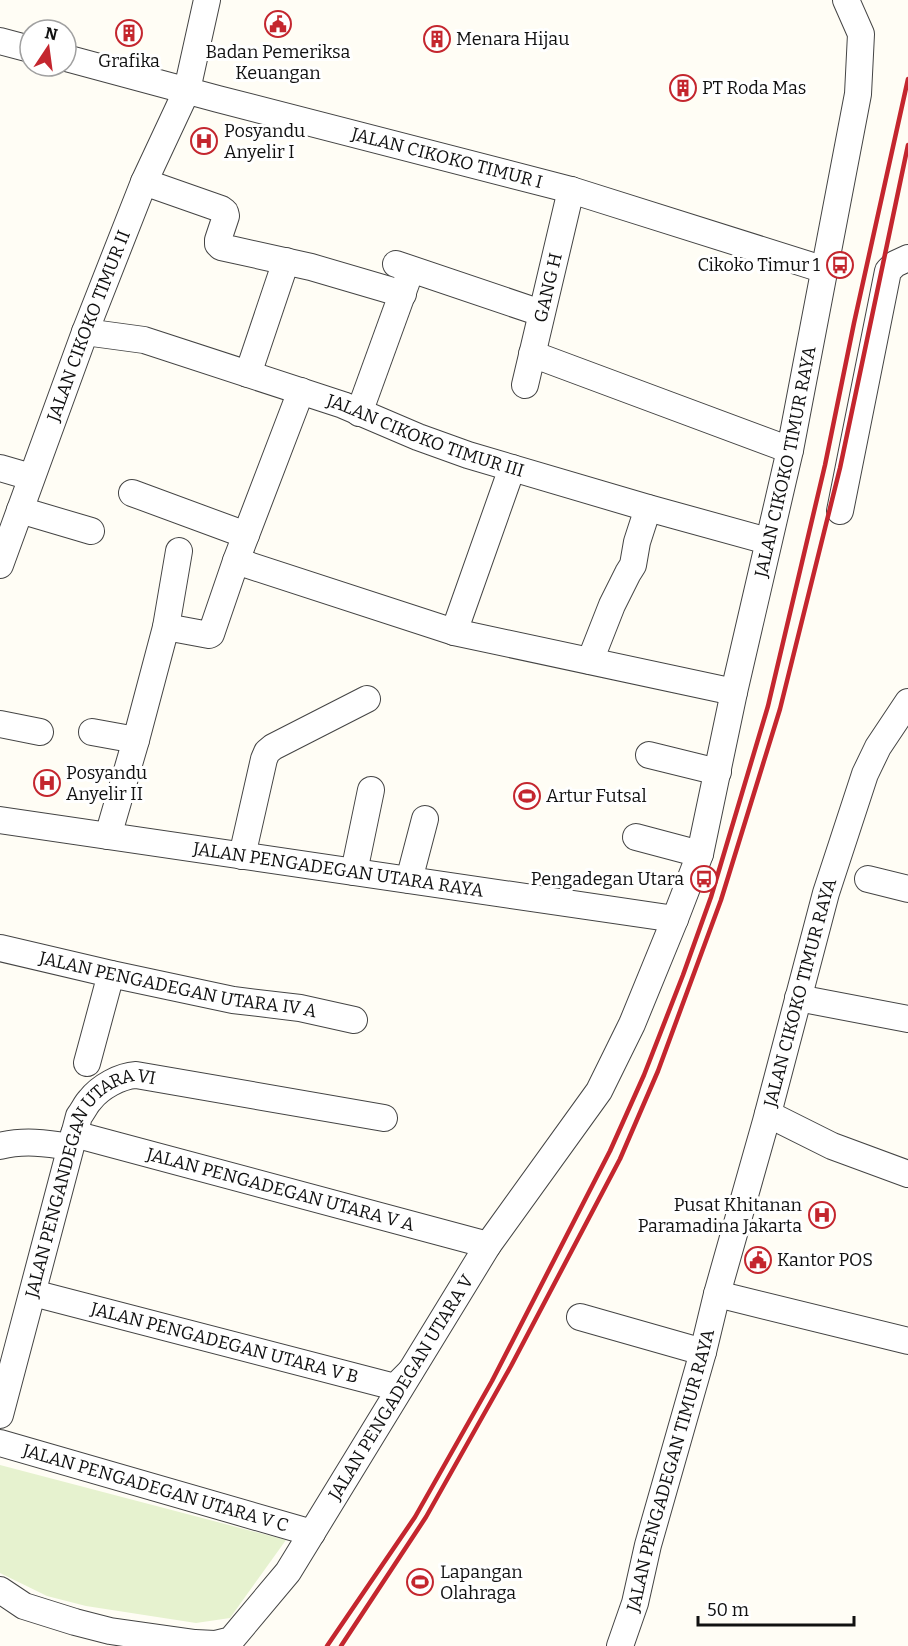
<svg xmlns="http://www.w3.org/2000/svg" width="908" height="1646" viewBox="0 0 908 1646" font-family="Bitter,serif">
<style>
.pitch{fill:#e6f2cf}
.lines{fill:none;stroke-linecap:round;stroke-linejoin:round}
.minor-casing{stroke:#444;stroke-width:28}
.minor{stroke:#fff;stroke-width:26}
.rail{stroke:#c4262e;stroke-width:4.5}
.labels{text-anchor:middle;stroke-width:6;stroke-linejoin:round;paint-order:stroke}
.poi-label{font-size:18px;fill:#111;stroke:#fff;text-anchor:start}
.street-label{font-size:18px;fill:#111;stroke:#fff}
</style>
<rect width="100%" height="100%" fill="#fffdf5"/>
<g class="pitch">
<polygon points="0,1465 286,1540 230,1618 196,1623 86,1606 47,1596 0,1573"/>
<polygon points="418,1567 434,1576 422,1597 407,1588"/>
</g>
<g class="lines">
<defs>
<g id="minor">
<polyline points="0,41 30,49"/>
<path id="s1" d="M66 58 218 99 571 190 825 270"/>
<polyline points="144,182 221,209 225,212 226,216 218,240 218,244 221,247 311,267 403,294"/>
<polyline points="396,264 541,313"/>
<path id="s2" d="M85 332 144 340 343 405 418 437 468 455 648 508 768 541"/>
<polyline points="532,354 790,450"/>
<polyline points="248,374 286,261"/>
<path id="s3" d="M525 385 571 190"/>
<polyline points="301,391 236,561 454,632 734,692"/>
<polyline points="359,413 408,278"/>
<polyline points="0,468 31,477"/>
<polyline points="132,493 246,535"/>
<polyline points="20,510 91,531"/>
<polyline points="840,511 888,271 895,264 908,258"/>
<path id="s4" d="M0 565 85 332 144 182 187 90 207 0"/>
<polyline points="166,627 179,551"/>
<polyline points="454,632 512,468"/>
<polyline points="590,661 612,605 628,573 633,565 637,542 648,508"/>
<polyline points="0,724 40,732"/>
<polyline points="92,732 136,740"/>
<polyline points="649,755 718,772"/>
<path id="s5" d="M0 820 675 919"/>
<polyline points="108,836 136,740 166,627 209,635 211,634 236,561"/>
<polyline points="636,837 700,854"/>
<polyline points="242,856 264,759 267,752 273,747 367,699"/>
<polyline points="354,872 371,790"/>
<polyline points="868,879 908,889"/>
<polyline points="409,880 425,819"/>
<path id="s6" d="M0 948 111 974 233 1000 300 1008 354 1020"/>
<polyline points="798,998 908,1019"/>
<polyline points="87,1063 111,974"/>
<polyline points="768,1114 832,1146 908,1174"/>
<path id="s7" d="M74 1134 488 1245"/>
<path d="M0 1146C23 1140 47 1143 70 1147"/>
<path id="s8" d="M33 1293 395 1387 410 1372"/>
<polyline points="717,1294 908,1341"/>
<polyline points="580,1317 703,1352"/>
<path id="s9" d="M0 1415 79 1116C83 1111 86 1104 90 1100 100 1087 120 1076 136 1075L384 1118"/>
<path id="s10" d="M0 1443 312 1533"/>
<path id="s11" d="M0 1590 24 1606 75 1622 110 1631 195 1643 215 1644 231 1640 288 1572 488 1245 599 1091 632 1024 675 919 700 854 734 692 790 450 858 94 861 34 846 0"/>
<path id="s12" d="M620 1646 635 1603 648 1545 703 1352 717 1294 766 1121 826 893 865 774 878 747 908 702"/>
</g>
</defs>
<use href="#minor" class="minor-casing"/>
<use href="#minor" class="minor"/>
<g class="rail">
<polyline points="327,1646 415,1517 492,1381 610,1151 644,1075 683,975 711,897 768,706 825,465 854,323 908,79"/>
<polyline points="341,1646 426,1517 511,1366 620,1159 658,1071 721,900 780,709 840,468 908,145"/>
</g>
</g>
<defs>
<symbol id="civic-ring" viewBox="-11 -11 22 22"><circle r="9.5" fill="#fff" stroke="#c4262e" stroke-width="1.5"/><path d="M-.6-6.5H3V-4.5H.6V-3L4-1V1h2V6H-6V1h2V-1L-.6-3ZM-1.2 2.5V6h2.4V2.5Z" fill="#c4262e"/></symbol>
<symbol id="building-ring" viewBox="-11 -11 22 22"><circle r="9.5" fill="#fff" stroke="#c4262e" stroke-width="1.5"/><path d="M-4-6H4V6H1V3H-1V6H-4ZM-2.5-4.3h1.7v1.8h-1.7ZM.8-4.3h1.7v1.8H.8ZM-2.5-1h1.7V.8h-1.7ZM.8-1h1.7V.8H.8Z" fill="#c4262e"/></symbol>
<symbol id="hospital-ring" viewBox="-11 -11 22 22"><circle r="9.5" fill="#fff" stroke="#c4262e" stroke-width="1.5"/><path d="M-5-5h3v3.5h4V-5h3V5h-3V1.5h-4V5h-3Z" fill="#c4262e"/></symbol>
<symbol id="bus-ring" viewBox="-11 -11 22 22"><circle r="9.5" fill="#fff" stroke="#c4262e" stroke-width="1.5"/><path d="M-5-6H5V4H4V6H2V4H-2V6H-4V4H-5ZM-3.5-4V0h7V-4ZM-3.5 1.2v1.5H-2V1.2ZM2 1.2v1.5H3.5V1.2Z" fill="#c4262e"/></symbol>
<symbol id="stadium-ring" viewBox="-11 -11 22 22"><circle r="9.5" fill="#fff" stroke="#c4262e" stroke-width="1.5"/><path d="M0-5a6.5 5 0 1 0 0 10a6.5 5 0 1 0 0-10ZM-3.5-1.8h7v3.6h-7Z" fill="#c4262e"/></symbol>
</defs>
<g fill-rule="evenodd">
<use href="#civic-ring" x="263" y="9" width="30" height="30"/>
<use href="#building-ring" x="114" y="18" width="30" height="30"/>
<use href="#building-ring" x="422" y="24" width="30" height="30"/>
<use href="#building-ring" x="668" y="73" width="30" height="30"/>
<use href="#hospital-ring" x="189" y="126" width="30" height="30"/>
<use href="#bus-ring" x="825" y="250" width="30" height="30"/>
<use href="#hospital-ring" x="32" y="768" width="30" height="30"/>
<use href="#stadium-ring" x="512" y="781" width="30" height="30"/>
<use href="#bus-ring" x="689" y="864" width="30" height="30"/>
<use href="#hospital-ring" x="807" y="1200" width="30" height="30"/>
<use href="#civic-ring" x="743" y="1245" width="30" height="30"/>
<use href="#stadium-ring" x="405" y="1567" width="30" height="30"/>
</g>
<g class="labels">
<g class="poi-label">
<text x="456" y="45">Menara Hijau</text>
<text x="278" y="58" text-anchor="middle">Badan Pemeriksa<tspan x="278" dy="21">Keuangan</tspan></text>
<text x="129" y="67" text-anchor="middle">Grafika</text>
<text x="702" y="94">PT Roda Mas</text>
<text x="224" y="137">Posyandu<tspan x="224" dy="21">Anyelir I</tspan></text>
<text x="820" y="271" text-anchor="end">Cikoko Timur 1</text>
<text x="66" y="779">Posyandu<tspan x="66" dy="21">Anyelir II</tspan></text>
<text x="546" y="802">Artur Futsal</text>
<text x="684" y="885" text-anchor="end">Pengadegan Utara</text>
<text x="802" y="1211" text-anchor="end">Pusat Khitanan<tspan x="802" dy="21">Paramadina Jakarta</tspan></text>
<text x="777" y="1266">Kantor POS</text>
<text x="440" y="1578">Lapangan<tspan x="440" dy="21">Olahraga</tspan></text>
</g>
<g class="street-label">
<text dy="6" stroke="none"><textPath href="#s1" startOffset="394">JALAN CIKOKO TIMUR I</textPath></text>
<text dy="6" stroke="none"><textPath href="#s3" startOffset="100">GANG H</textPath></text>
<text dy="6" stroke="none"><textPath href="#s4" startOffset="255">JALAN CIKOKO TIMUR II</textPath></text>
<text dy="6" stroke="none"><textPath href="#s2" startOffset="357">JALAN CIKOKO TIMUR III</textPath></text>
<text dy="6" stroke="none"><textPath href="#s11" startOffset="1562">JALAN CIKOKO TIMUR RAYA</textPath></text>
<text dy="6" stroke="none"><textPath href="#s5" startOffset="342">JALAN PENGADEGAN UTARA RAYA</textPath></text>
<text dy="6" stroke="none"><textPath href="#s6" startOffset="182">JALAN PENGADEGAN UTARA IV A</textPath></text>
<text dy="6" stroke="none"><textPath href="#s12" startOffset="678">JALAN CIKOKO TIMUR RAYA</textPath></text>
<text dy="6" stroke="none"><textPath href="#s7" startOffset="214">JALAN PENGADEGAN UTARA V A</textPath></text>
<text dy="6" stroke="none"><textPath href="#s9" startOffset="262">JALAN PENGANDEGAN UTARA VI</textPath></text>
<text dy="6" stroke="none"><textPath href="#s8" startOffset="198">JALAN PENGADEGAN UTARA V B</textPath></text>
<text dy="6" stroke="none"><textPath href="#s11" startOffset="546">JALAN PENGADEGAN UTARA V</textPath></text>
<text dy="6" stroke="none"><textPath href="#s12" startOffset="183">JALAN PENGADEGAN TIMUR RAYA</textPath></text>
<text dy="6" stroke="none"><textPath href="#s10" startOffset="162">JALAN PENGADEGAN UTARA V C</textPath></text>
</g>
</g>
<g transform="translate(48 48) rotate(13)"><circle r="28" fill="#ffffff" stroke="#a0a0a0" stroke-width="1.5"/>
<path d="M0-4.5L10 22L0 15L-10 22Z" fill="#c4262e"/>
<text y="-9" font-size="16" font-weight="bold" text-anchor="middle" fill="#111111">N</text>
</g>
<path d="M698 1616v9h156v-9" fill="none" stroke="#111111" stroke-width="3"/>
<text x="707" y="1616" font-size="18" fill="#111111" stroke="#ffffff" stroke-width="4.5" paint-order="stroke">50 m</text>
</svg>
